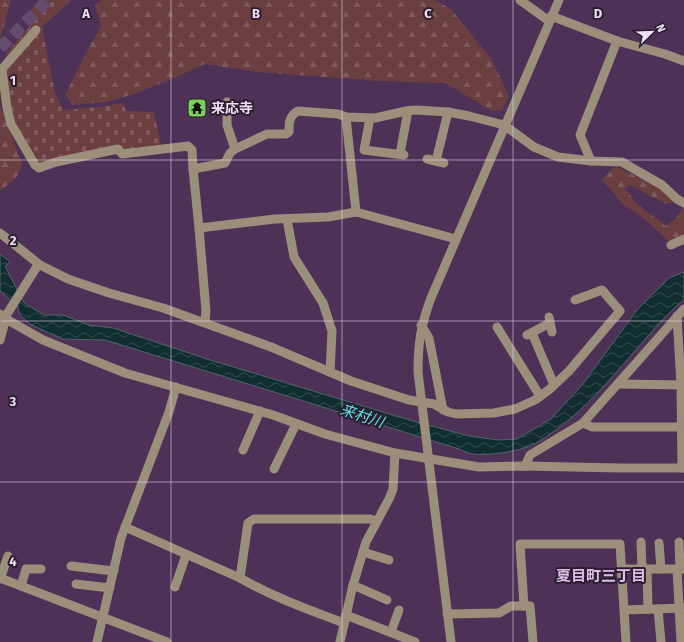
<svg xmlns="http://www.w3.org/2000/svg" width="684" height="642" viewBox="0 0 684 642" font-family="'Fira Sans','Noto Sans JP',sans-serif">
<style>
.forest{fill:url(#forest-firs)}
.cemetery{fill:url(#cemetery-stones)}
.water{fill:url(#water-waves);stroke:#53636a}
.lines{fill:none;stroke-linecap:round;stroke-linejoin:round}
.highway-tunnel{stroke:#654b6e;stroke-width:12;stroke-dasharray:12 6;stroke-linecap:butt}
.minor{stroke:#9b8e7b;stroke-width:9}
.grid{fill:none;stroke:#efdef5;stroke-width:1;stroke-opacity:0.55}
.labels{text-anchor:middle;stroke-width:4;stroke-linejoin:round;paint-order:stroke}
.poi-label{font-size:14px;font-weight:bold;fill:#efdef5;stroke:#2c1f30;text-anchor:start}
.water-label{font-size:15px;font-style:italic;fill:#55e3e7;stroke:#2c1f30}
.neighbourhood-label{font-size:15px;font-weight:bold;fill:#ddbce9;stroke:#2c1f30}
.grid-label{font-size:13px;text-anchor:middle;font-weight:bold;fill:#efdef5;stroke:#2c1f30;stroke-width:4;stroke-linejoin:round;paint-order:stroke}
</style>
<defs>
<pattern id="forest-firs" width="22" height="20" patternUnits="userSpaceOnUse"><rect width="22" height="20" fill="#6b3e40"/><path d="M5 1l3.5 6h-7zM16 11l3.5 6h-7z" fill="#80595c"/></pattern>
<pattern id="cemetery-stones" width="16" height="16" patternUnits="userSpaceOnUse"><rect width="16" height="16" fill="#6b3e40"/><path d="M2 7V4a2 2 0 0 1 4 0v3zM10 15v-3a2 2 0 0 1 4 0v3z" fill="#80595c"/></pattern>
<pattern id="water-waves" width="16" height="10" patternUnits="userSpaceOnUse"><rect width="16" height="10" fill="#102e2f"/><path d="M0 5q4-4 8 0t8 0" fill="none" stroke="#334c4e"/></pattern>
</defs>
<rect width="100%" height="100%" fill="#4d3156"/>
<g class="forest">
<polygon points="0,0 11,0 0,40"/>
<polygon points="101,0 434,0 451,9 492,60 509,97 502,110 492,111 445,83 379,81 258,72 205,64 174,78 134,94 107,102 73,105 65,95 86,53 101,26 95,5"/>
<polygon points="0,105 22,164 16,178 0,191"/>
<polygon points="615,166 662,189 675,202 666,204 630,185 625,188 636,203 666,226 675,219 683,208 684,208 684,237 669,241 642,217 623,204 602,180"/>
</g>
<polygon class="cemetery" points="41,0 71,0 42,27 55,93 63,110 99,107 123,103 126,111 154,112 161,145 43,164 35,161 9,109 6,65 7,52 31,25 31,10"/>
<path class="water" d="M0 254 10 262 5 266 24 303 44 315H63L89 325 113 328 210 360 413 421 469 436 498 440 517 439 551 419 583 384 637 310 669 278 684 272V299C633 345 597 408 536 443 523 451 489 456 473 454 467 453 460 449 453 447L105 340 62 339 30 324 19 314 18 306 0 291Z"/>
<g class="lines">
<polyline class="highway-tunnel" points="0,48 48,0"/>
<g class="minor">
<polyline points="520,0 549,21"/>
<polyline points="551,16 617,41 665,54 684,61"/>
<polyline points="36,30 2,69 7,108 11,124 35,165 39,168 56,162 118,149 122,154 188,146 192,150 193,169"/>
<polyline points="227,102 227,125 235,149"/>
<polyline points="346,117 356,212"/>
<polyline points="370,118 364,150 404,155"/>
<polyline points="400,154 408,111"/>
<polyline points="427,159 444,163"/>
<polyline points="436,161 448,112"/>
<polyline points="591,161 580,135 617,41"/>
<polyline points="287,219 294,257 323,303 332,331 330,372"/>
<path d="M199 228 193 169 225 163 230 153 235 149 267 134H286L289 132C289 123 289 116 298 111L338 114 346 117 375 118 406 111 416 110 448 112 469 116 504 125 534 147 558 157 591 161 622 162 662 185 677 199 684 203"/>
<polyline points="0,233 40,265"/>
<polyline points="671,245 684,239"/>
<polyline points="0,314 6,319 43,340 125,373 273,415 325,434 395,453 479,467 525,466 619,468 684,468"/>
<polyline points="677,316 681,385 682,468"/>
<polyline points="549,317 552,332"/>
<polyline points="205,322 206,311 199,228 275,219 328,217 356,212 456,239"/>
<polyline points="421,325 429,338 443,410"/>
<polyline points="497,327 540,396"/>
<polyline points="532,333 554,385"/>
<polyline points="527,335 550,323"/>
<polyline points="0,340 7,314 36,268 40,265 68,279 109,293 163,308 271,347 351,381 409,400 434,404 448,412 456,414 494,413 515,409 535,400 550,389 569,371 620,311 602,290 575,300"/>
<polyline points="619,384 684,385"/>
<polyline points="583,423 592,427 682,427"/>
<polyline points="243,450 260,411"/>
<polyline points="525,466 530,455 583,423 684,309"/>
<polyline points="274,469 296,424"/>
<polyline points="125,527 240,578"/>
<polyline points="641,542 642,569"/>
<polyline points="679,542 680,569"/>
<polyline points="659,543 661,569"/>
<polyline points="363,552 389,560"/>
<polyline points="71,566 114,571"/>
<polyline points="622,569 684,569"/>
<polyline points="647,569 648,609"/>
<polyline points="677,569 681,642"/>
<polyline points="0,578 167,642"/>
<polyline points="0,579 8,556"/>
<polyline points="76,584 110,588"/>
<polyline points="353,585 387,600"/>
<polyline points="21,586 26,569 41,569"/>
<polyline points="175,587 186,555"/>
<polyline points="524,606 530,606 533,642"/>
<polyline points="658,609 661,642"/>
<polyline points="624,610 684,608"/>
<polyline points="447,614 499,613 511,606 524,606 520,544 620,544 626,642"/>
<polyline points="346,615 415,642"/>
<path d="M344 623C309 610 273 597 240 578L248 523 254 519H370L376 521"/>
<polyline points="391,632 399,610"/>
<polyline points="97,642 121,538 169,412 176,387"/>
<polyline points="340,642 353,585 366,542 389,499 393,489 395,453"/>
<path d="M451 642 418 372C418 342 421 325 431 298L559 0"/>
</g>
</g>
<path class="grid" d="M171 0V642M342 0V642M513 0V642M0 160H684M0 321H684M0 482H684"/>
<defs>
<symbol id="temple-square" viewBox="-11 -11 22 22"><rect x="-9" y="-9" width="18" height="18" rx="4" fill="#7ad157" stroke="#2c1f30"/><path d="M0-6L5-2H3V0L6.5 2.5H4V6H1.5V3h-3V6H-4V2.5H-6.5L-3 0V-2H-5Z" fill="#111"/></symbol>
</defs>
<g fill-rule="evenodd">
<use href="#temple-square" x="186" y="97" width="22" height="22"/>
</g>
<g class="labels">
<g class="poi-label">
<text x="211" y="113">来応寺</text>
</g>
<g class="water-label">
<text transform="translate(362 416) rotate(18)" y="5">来村川</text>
</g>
<g class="neighbourhood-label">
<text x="601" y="581">夏目町三丁目</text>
</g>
</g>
<g class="grid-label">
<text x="86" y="18">A</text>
<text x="256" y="18">B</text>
<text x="428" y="18">C</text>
<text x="598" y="18">D</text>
<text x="13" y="85">1</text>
<text x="13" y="245">2</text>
<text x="13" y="406">3</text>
<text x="13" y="566">4</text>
</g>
<g transform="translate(652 32) rotate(67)" stroke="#2c1f30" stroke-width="3" paint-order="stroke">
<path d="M0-3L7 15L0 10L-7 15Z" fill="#efdef5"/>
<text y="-6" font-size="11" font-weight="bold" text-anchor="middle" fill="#efdef5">N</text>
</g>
</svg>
